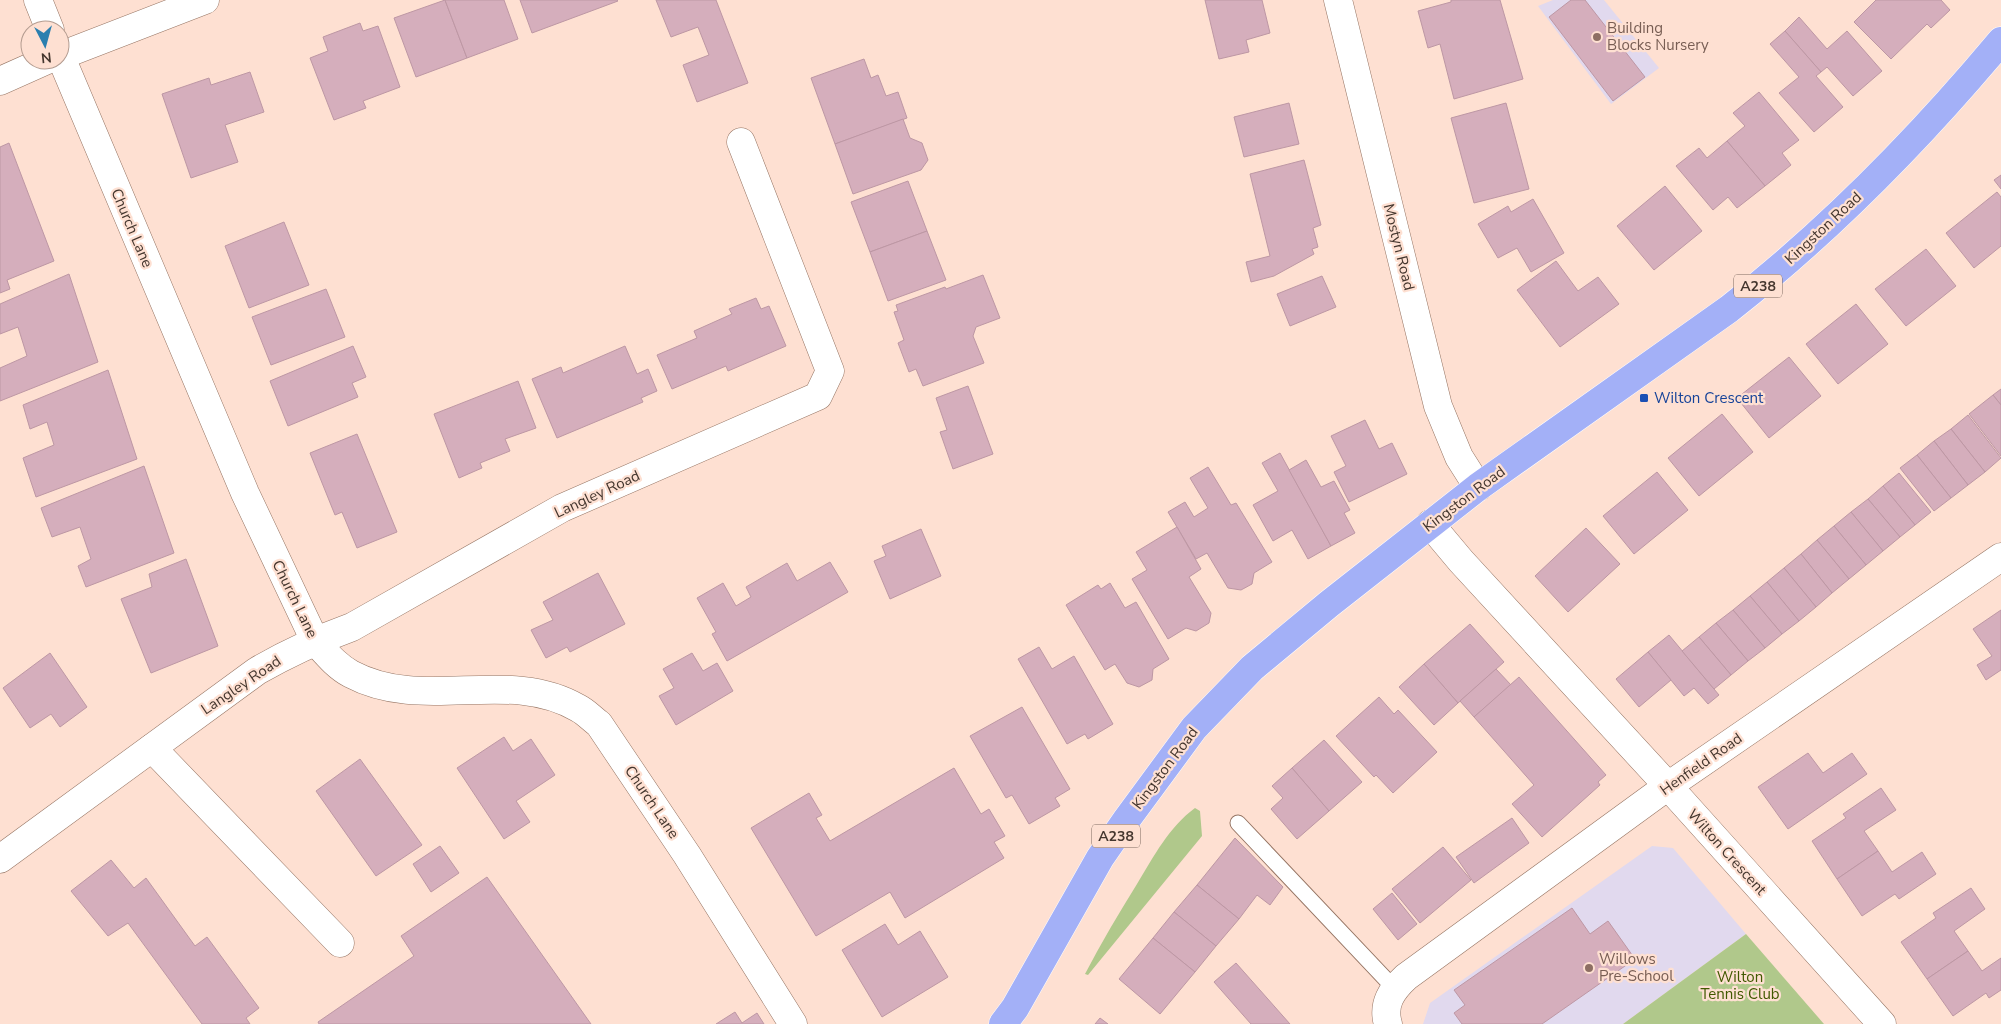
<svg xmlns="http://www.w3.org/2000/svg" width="2001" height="1024" viewBox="0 0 2001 1024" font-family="'Nunito Sans',sans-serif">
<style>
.education{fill:#e1d9ee}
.green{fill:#b0c88b}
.building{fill:#d5aebc;stroke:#bd97a4}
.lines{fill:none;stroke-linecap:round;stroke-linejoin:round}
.service-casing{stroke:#967564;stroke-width:17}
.minor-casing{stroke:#967564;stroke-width:29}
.primary-casing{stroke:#fff;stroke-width:29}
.service{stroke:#fff;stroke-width:15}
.minor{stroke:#fff;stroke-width:28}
.primary{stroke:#a3b0f7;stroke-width:28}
.education-dot{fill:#8d6e63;stroke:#fee0d2;stroke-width:2}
.transit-dot{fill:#1a4fb4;stroke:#fee0d2;stroke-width:2}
.labels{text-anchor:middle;stroke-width:4.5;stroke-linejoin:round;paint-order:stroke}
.shield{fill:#fee0d2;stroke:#7c695f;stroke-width:1}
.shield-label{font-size:14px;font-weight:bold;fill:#44362e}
.education-label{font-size:15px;fill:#785e54;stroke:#fee0d2;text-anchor:start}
.street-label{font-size:15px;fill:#44362e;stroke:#fee0d2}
.transit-label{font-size:15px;fill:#164399;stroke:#fee0d2;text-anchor:start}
.park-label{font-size:15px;fill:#415900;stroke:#fee0d2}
</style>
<rect width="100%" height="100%" fill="#fee0d2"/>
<g class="education">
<polygon points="1553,0 1604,0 1659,68 1611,104 1538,6"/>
<polygon points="1652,846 1673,848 1746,934 1623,1024 1423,1024 1430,1003"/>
</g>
<g class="green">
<path d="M1195 808 1200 811 1202 836 1088 975 1085 974C1101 943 1119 913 1137 884 1154 856 1169 827 1195 808Z"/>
<polygon points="1746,934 1824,1024 1623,1024"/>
</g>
<g class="building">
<polygon points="445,0 467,58 416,77 394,18"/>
<polygon points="445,0 504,0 518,39 467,58"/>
<polygon points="520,0 617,0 618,1 532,33"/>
<polygon points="656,0 716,0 748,83 697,102 683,65 709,55 698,27 671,37"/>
<polygon points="1205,0 1262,0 1270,33 1246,40 1249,52 1219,59"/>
<polygon points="1451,0 1500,0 1523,79 1454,99 1440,44 1428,48 1418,11 1451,2"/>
<polygon points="1571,0 1585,0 1645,77 1613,101 1549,17"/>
<polygon points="1876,0 1941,0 1950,10 1931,28 1927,24 1891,59 1854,22"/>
<polygon points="1799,17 1827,49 1847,31 1882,71 1853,96 1827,67 1821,72 1785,31"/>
<polygon points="360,23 363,31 378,26 400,87 363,101 366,108 334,120 310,58 328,51 323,37"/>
<polygon points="1785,31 1821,72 1816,76 1843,107 1814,132 1779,93 1799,77 1770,44"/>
<polygon points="864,59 871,78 878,75 886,96 898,92 907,118 835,144 811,78"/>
<polygon points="250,72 264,112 225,125 238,162 191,178 162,94 209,78 211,85"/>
<polygon points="1759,92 1799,140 1782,153 1791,165 1765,186 1727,141 1745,126 1733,113"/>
<polygon points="1289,103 1299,144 1244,157 1234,117"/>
<polygon points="1506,103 1529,189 1474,203 1451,118"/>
<polygon points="903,119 910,138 922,143 928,160 921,170 853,194 835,144"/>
<polygon points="1727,141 1765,186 1737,208 1728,197 1713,210 1676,166 1699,148 1707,158"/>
<polygon points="9,143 54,261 7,280 10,289 0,293 0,147"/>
<polygon points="1304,160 1321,225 1313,228 1318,247 1312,249 1314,254 1274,276 1251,282 1246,262 1270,256 1250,174"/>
<polygon points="2001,175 2001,189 1994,180"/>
<polygon points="908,181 927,231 870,252 851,202"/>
<polygon points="1665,186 1702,231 1654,270 1617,226"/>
<polygon points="1997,192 2001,197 2001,246 1974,268 1946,233"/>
<polygon points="1533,199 1564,253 1531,272 1517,248 1498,258 1478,224 1508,206 1511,212"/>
<polygon points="284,222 309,285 249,308 225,246"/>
<polygon points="927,231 946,280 888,301 870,252"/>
<polygon points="1926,249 1956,286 1906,326 1875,289"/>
<polygon points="1556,261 1578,291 1598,277 1619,304 1560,347 1517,290"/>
<polygon points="69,274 98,362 0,401 0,368 27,356 18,327 0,334 0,304"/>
<polygon points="983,275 1000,318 976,327 973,336 984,363 923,386 916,369 909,372 898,343 904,340 894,312 898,311 896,305 945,287 946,289"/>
<polygon points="1322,276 1336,307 1290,326 1277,294"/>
<polygon points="326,289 345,337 271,365 252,317"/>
<polygon points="756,298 761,309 769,306 786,346 728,371 726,366 672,389 657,355 697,338 694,331 732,314 729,309"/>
<polygon points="1856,304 1888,344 1838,384 1806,344"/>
<polygon points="353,346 366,377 352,383 358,397 288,426 270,381"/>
<polygon points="625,346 637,374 648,369 657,391 641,398 643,402 557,438 532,379 561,367 563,373"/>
<polygon points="1789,357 1821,396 1769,438 1737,398"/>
<polygon points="108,370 137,459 36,497 23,458 54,445 47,422 30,429 23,405"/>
<polygon points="518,381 536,428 505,439 510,451 480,463 482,468 459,478 434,414"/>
<polygon points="968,386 993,454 953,469 940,432 947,430 936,398"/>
<polygon points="2001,389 2001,405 1993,395"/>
<polygon points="1993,395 2001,405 2001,456 1969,414"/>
<polygon points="1722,414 1753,452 1699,496 1668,458"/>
<polygon points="1968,415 2001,458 1985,472 1951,429"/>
<polygon points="1365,420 1379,449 1392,443 1407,474 1349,502 1334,472 1346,466 1331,436"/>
<polygon points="1951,429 1985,472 1968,485 1934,441"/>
<polygon points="357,434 397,532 357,548 342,512 335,515 310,453"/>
<polygon points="1934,441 1968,485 1951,498 1917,455"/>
<polygon points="1280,453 1331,546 1308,559 1292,530 1273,541 1253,505 1278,491 1262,463"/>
<polygon points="1917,455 1951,498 1934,511 1900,468"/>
<polygon points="1306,460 1321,487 1334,481 1350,510 1344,513 1355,533 1331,546 1289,470"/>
<polygon points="144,466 174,553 86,587 78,566 91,559 80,527 52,537 41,508"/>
<polygon points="1208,467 1231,505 1236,503 1272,562 1254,573 1252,584 1241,590 1228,588 1207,553 1196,559 1168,512 1185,502 1194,517 1208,508 1190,478"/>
<polygon points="1657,472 1688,510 1634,554 1603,516"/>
<polygon points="1899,473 1931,512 1915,525 1883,486"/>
<polygon points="1883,486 1915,525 1900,537 1868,499"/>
<polygon points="1868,499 1900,537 1883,551 1851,512"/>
<polygon points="1851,512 1883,551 1866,565 1834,526"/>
<polygon points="1834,526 1866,565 1849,579 1817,540"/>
<polygon points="1177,527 1201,569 1189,577 1211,613 1209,623 1196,631 1186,628 1168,639 1132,579 1147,570 1136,552"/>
<polygon points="1586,528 1620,564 1568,612 1535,576"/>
<polygon points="921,529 941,576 890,599 874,561 886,556 882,546"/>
<polygon points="1817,540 1849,579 1832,593 1801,554"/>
<polygon points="1801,554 1832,593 1816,607 1784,568"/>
<polygon points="186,559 218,646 151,673 121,599 152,587 149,574"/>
<polygon points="830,562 848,592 727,661 712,634 716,632 697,598 723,583 736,606 751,597 746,587 787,563 797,581"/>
<polygon points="1784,568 1816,607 1799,621 1767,582"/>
<polygon points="598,573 625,624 570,652 567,647 546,658 531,630 553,620 543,602"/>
<polygon points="1767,582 1799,621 1782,634 1750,596"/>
<polygon points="1110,583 1125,608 1136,602 1169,659 1153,669 1152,680 1139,687 1127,683 1115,664 1105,670 1066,605 1098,585 1101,589"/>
<polygon points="1750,596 1782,634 1765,648 1733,610"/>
<polygon points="1733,610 1765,648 1748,661 1716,623"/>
<polygon points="2001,610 2001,670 1986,680 1977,665 1992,656 1973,629"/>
<polygon points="1716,623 1748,661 1731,675 1699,637"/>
<polygon points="1470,624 1504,662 1458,703 1424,664"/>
<polygon points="1669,635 1719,695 1708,704 1694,688 1684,696 1648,652"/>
<polygon points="1699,637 1731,675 1714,689 1682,651"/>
<polygon points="1039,647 1052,669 1074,656 1113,724 1088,739 1085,734 1067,744 1018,659"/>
<polygon points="1648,652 1671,680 1639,707 1616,679"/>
<polygon points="50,653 87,707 60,727 51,714 30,728 3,688"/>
<polygon points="692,653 703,671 717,663 733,691 676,725 659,696 674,688 663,669"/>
<polygon points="1424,664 1458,703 1434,725 1399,687"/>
<polygon points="1496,669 1511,685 1474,717 1460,701"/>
<polygon points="1519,677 1606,775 1598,782 1600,785 1542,837 1512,804 1534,785 1474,717"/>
<polygon points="1379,697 1394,714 1398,710 1437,752 1393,793 1376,775 1374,777 1336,736"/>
<polygon points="1022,707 1070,789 1055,798 1060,806 1029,824 1012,795 1006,798 970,736"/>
<polygon points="504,737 513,751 531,739 555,775 516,801 530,822 504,839 457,768"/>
<polygon points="1324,740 1362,782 1329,811 1292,768"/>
<polygon points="1808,753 1823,773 1852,753 1867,774 1788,829 1758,787"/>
<polygon points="360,759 422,845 376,876 316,791"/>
<polygon points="954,768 981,814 989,809 1005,836 994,842 1004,858 905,918 890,892 816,936 751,828 809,793 822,815 816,818 830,841"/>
<polygon points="1292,768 1329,811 1297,839 1271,809 1283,798 1272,786"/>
<polygon points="1881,788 1896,810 1864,831 1878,851 1837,879 1812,841 1846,818 1843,814"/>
<polygon points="1512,818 1529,843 1474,883 1456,857"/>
<polygon points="1235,838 1283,887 1270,905 1257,895 1239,919 1197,885"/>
<polygon points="440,846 459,873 431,892 413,864"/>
<polygon points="1443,847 1471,880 1420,923 1392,889"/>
<polygon points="1878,851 1892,872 1922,852 1936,874 1899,899 1895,894 1862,916 1837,879"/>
<polygon points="111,860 134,888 146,878 195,946 207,937 259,1008 246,1018 250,1024 202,1024 128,923 108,936 71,891"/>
<polygon points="487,877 591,1024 319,1024 318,1022 414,956 401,936"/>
<polygon points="1197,885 1239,919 1216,946 1174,912"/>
<polygon points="1971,888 1985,909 1954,931 1968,951 1927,979 1901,942 1936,918 1933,913"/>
<polygon points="1392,893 1417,924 1398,940 1373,909"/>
<polygon points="1572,908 1590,934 1608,921 1635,959 1542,1024 1462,1024 1454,1013 1465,1005 1454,990"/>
<polygon points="1174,912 1216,946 1195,972 1153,938"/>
<polygon points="885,924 898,945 920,931 948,977 882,1017 842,950"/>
<polygon points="1153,938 1195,972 1160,1014 1119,979"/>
<polygon points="1968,951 1982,971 2001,958 2001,990 1989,998 1986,993 1953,1016 1927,979"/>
<polygon points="1236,963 1290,1024 1251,1024 1214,982"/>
<polygon points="735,1012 742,1023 757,1013 764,1024 716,1024"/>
<polygon points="1100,1018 1108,1024 1095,1024"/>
</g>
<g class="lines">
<defs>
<polyline id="service" points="1238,823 1394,988"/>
<g id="minor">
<polyline points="38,0 50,30"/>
<polyline points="1338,0 1438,406 1459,457 1478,487"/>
<path d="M60 55 245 493 315 641C326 653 336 666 351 674 424 713 508 667 578 708 586 712 592 719 599 724L687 855 793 1024"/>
<polyline points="60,56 205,0"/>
<polyline points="0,81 47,60"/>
<polyline points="1430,524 1461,561 1668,786 1882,1024"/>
<polyline points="152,748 340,943"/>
<path d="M0 859 257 671C288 653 319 639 352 627L562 508 818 396 830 371 741 142"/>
<path d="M1388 1024C1382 1004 1392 990 1406 977L1668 786 2001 557"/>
</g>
<path id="primary" d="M1003 1024 1015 1008 1100 858 1127 819 1194 728 1252 668 1329 604 1478 487 1729 309C1830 230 1919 139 2001 41"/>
</defs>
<use href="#service" class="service-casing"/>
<use href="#minor" class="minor-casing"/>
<use href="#primary" class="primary-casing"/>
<use href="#service" class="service"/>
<use href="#minor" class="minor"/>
<use href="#primary" class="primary"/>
</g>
<g class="education-dot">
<circle cx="1597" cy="37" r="5"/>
<circle cx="1589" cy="968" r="5"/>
</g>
<rect class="transit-dot" x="1639" y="393" width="10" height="10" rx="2.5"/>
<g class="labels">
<g class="shield">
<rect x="1734" y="274.5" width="48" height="23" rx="4"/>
<rect x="1092" y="824.5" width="48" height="23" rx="4"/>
</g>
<g class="shield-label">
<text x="1758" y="291">A238</text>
<text x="1116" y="841">A238</text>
</g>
<g class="education-label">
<text x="1607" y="33">Building<tspan x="1607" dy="17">Blocks Nursery</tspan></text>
<text x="1599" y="964">Willows<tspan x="1599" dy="17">Pre-School</tspan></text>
</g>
<g class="street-label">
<text transform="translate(132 228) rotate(67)" y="5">Church Lane</text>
<text transform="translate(1823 228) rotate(-43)" y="5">Kingston Road</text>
<text transform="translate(1399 247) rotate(76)" y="5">Mostyn Road</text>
<text transform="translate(597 494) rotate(-25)" y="5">Langley Road</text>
<text transform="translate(1464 499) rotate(-37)" y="5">Kingston Road</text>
<text transform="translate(295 599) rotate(64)" y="5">Church Lane</text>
<text transform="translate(241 685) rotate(-34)" y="5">Langley Road</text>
<text transform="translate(1701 764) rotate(-35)" y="5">Henfield Road</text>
<text transform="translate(1165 768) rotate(-53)" y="5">Kingston Road</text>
<text transform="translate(652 802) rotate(56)" y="5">Church Lane</text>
<text transform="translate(1727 852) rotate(48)" y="5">Wilton Crescent</text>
</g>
<g class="transit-label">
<text x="1654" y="403">Wilton Crescent</text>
</g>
<g class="park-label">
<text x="1740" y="982">Wilton<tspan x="1740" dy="17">Tennis Club</tspan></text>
</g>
</g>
<g transform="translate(45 45) rotate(174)"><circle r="24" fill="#fee0d2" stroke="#b49c90"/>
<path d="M0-4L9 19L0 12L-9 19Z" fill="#2b7faf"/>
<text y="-8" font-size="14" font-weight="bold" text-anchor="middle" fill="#44362e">N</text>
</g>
</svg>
